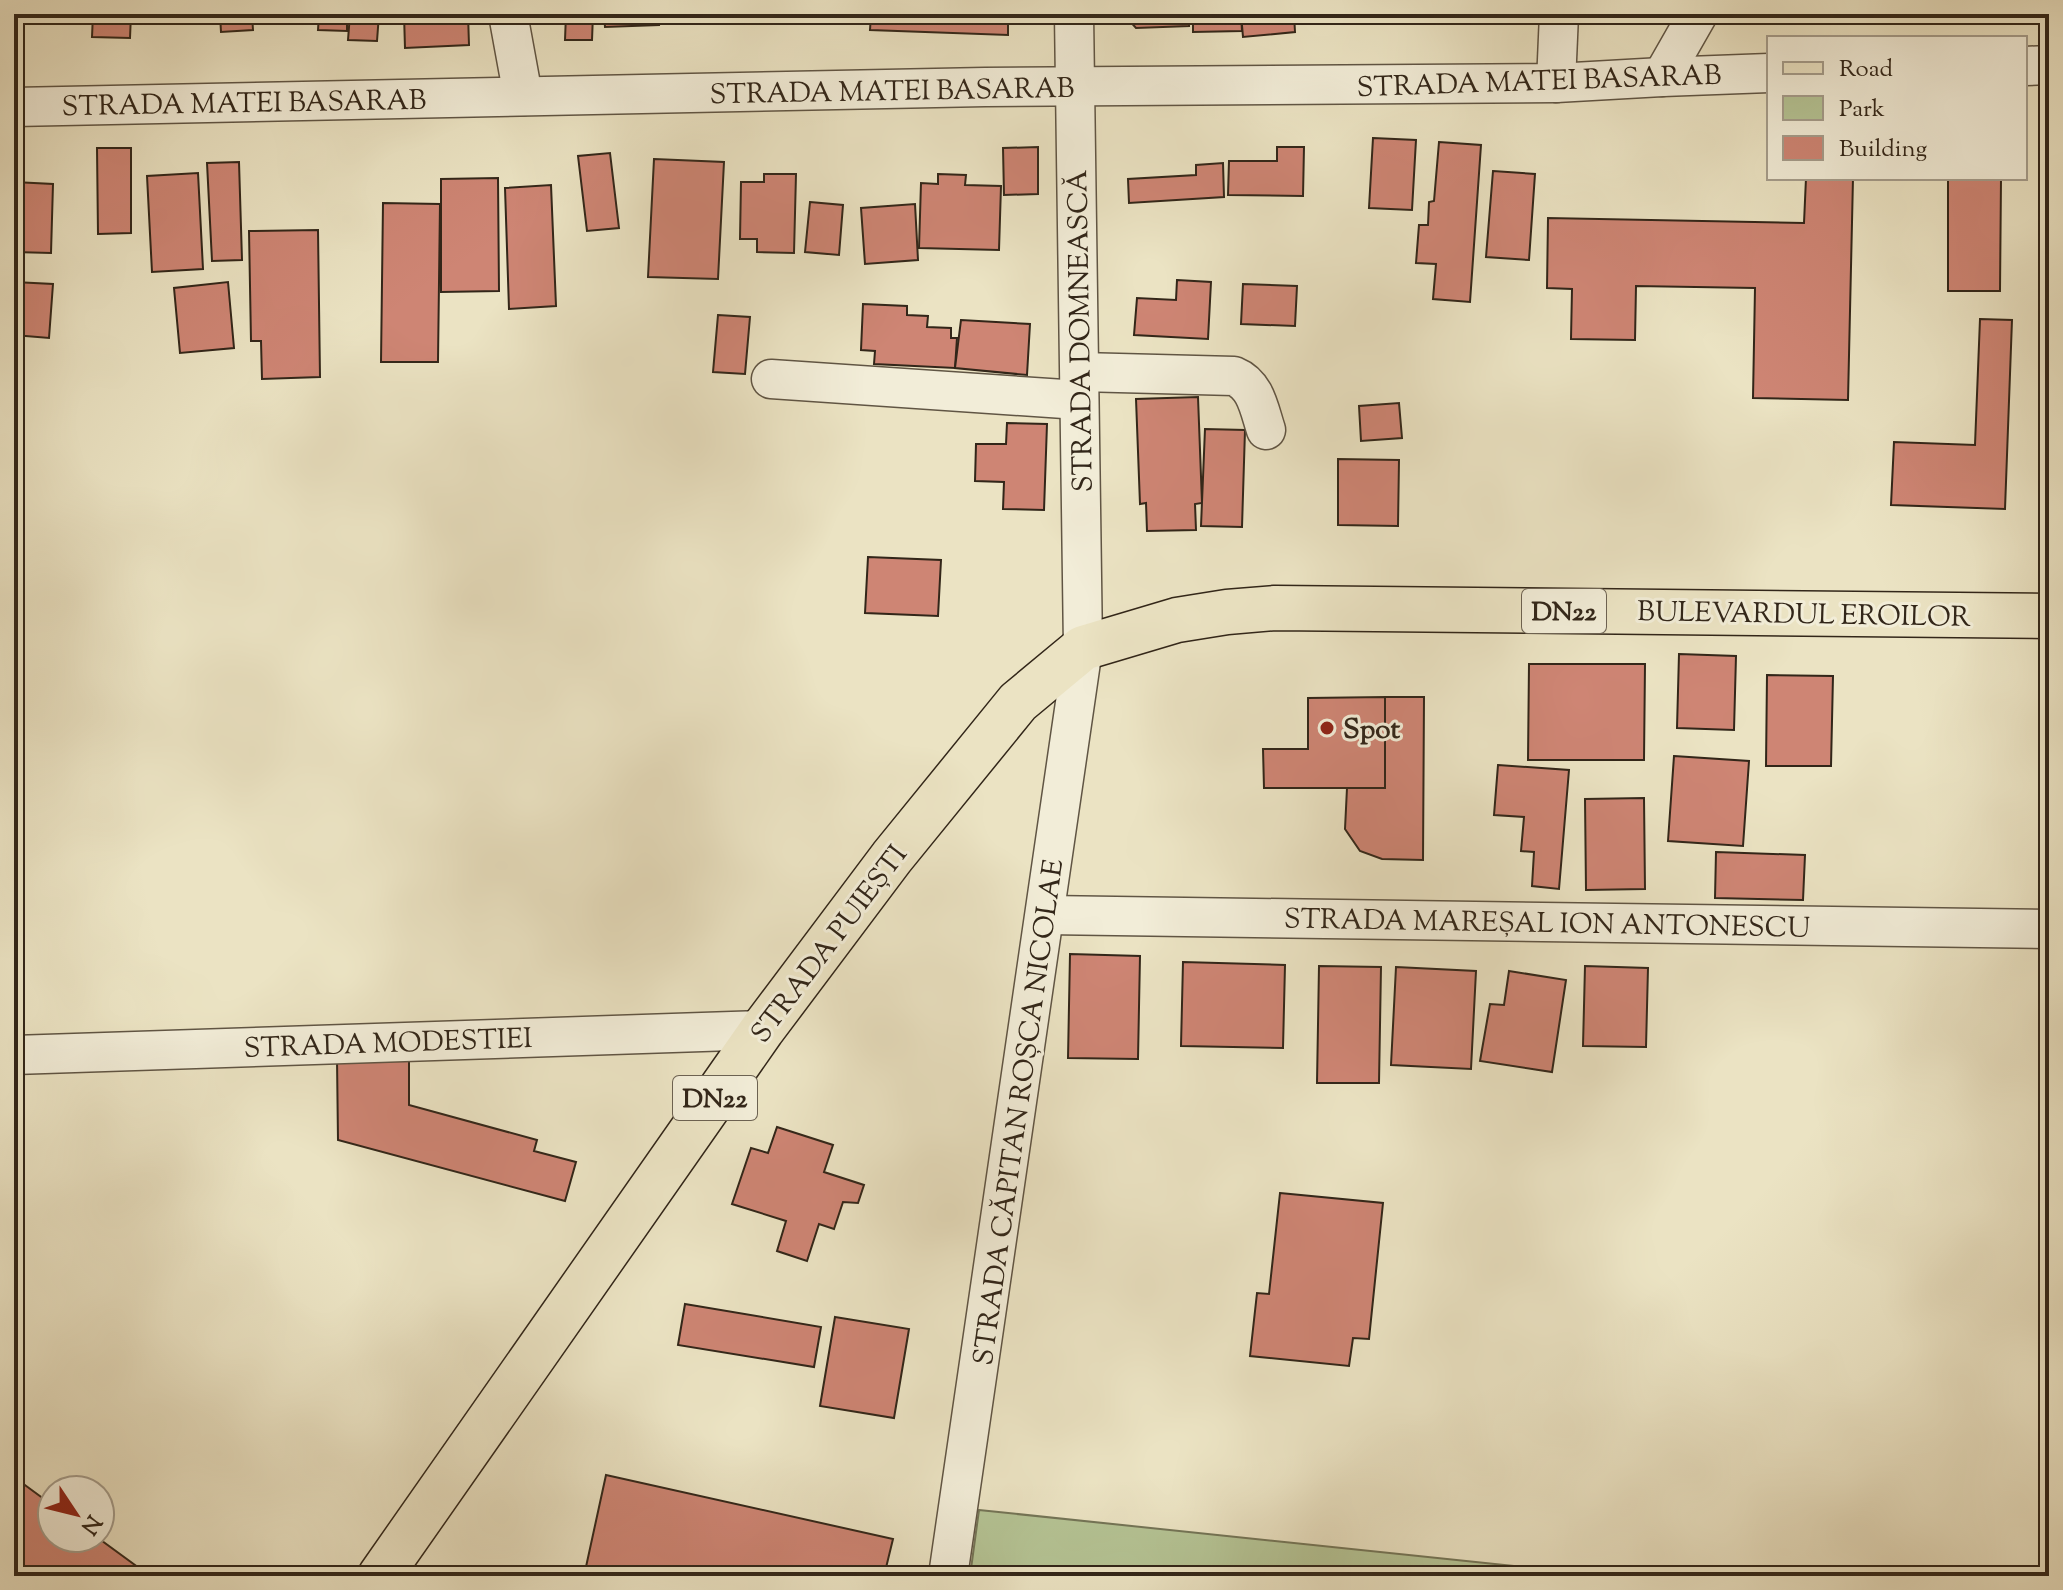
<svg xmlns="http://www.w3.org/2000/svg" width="2063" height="1590" viewBox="0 0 2063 1590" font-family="'Sorts Mill Goudy',serif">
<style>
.green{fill:#b5c495;stroke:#747557;stroke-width:2}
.building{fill:#ce8574;stroke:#322619;stroke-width:2}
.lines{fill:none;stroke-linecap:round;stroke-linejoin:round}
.minor-casing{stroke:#605544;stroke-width:41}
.major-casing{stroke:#322619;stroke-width:47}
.minor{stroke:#f2edd8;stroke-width:38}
.major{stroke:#ebe3c3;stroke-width:44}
.poi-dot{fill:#8f2418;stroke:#f2edd8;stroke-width:3}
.labels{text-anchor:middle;stroke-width:6;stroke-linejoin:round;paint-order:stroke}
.shield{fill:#f2edd8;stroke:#6c6252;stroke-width:2}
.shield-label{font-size:26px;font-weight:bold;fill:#322619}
.street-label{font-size:28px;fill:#322619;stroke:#f2edd8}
.poi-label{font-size:28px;font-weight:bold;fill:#322619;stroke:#f2edd8;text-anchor:start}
</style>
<rect width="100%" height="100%" fill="#ebe3c3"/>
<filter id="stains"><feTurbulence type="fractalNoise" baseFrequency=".0025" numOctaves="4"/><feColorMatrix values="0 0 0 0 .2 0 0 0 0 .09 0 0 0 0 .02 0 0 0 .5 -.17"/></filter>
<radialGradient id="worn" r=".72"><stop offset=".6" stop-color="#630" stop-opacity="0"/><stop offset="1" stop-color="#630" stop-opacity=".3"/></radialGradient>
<polygon class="green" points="979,1510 1609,1576 970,1576"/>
<g class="building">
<polygon points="93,14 131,14 130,38 92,37"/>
<polygon points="220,14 252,14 253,30 221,32"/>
<polygon points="253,14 285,14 284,24 253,24"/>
<polygon points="319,14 347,14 347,31 318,30"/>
<polygon points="350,14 379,14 377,41 348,40"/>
<polygon points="404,14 468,14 469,45 405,48"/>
<polygon points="566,14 593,14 592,40 565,40"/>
<polygon points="604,14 658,14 659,25 605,27"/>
<polygon points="871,14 1008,14 1008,35 870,30"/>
<polygon points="1128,14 1189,14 1189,26 1136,28 1128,19"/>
<polygon points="1193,14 1241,14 1242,31 1193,32"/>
<polygon points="1241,14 1294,14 1295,32 1243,37"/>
<polygon points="1373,138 1416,140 1412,210 1369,208"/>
<polygon points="1439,142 1481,145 1470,302 1433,299 1436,264 1416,263 1419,225 1428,225 1429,202 1434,201"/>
<polygon points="1038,147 1038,194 1004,195 1003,148"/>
<polygon points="1277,147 1304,147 1303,196 1228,195 1229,161 1277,161"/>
<polygon points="97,148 131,148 131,233 98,234"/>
<polygon points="610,153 619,228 587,231 578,156"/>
<polygon points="654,159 724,162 718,279 648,277"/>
<polygon points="239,162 242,260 212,261 207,163"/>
<polygon points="1223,163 1224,197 1129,203 1128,179 1196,175 1196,165"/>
<polygon points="1493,171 1535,174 1529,260 1486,257"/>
<polygon points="198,173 203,269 152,272 147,176"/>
<polygon points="764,174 796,174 794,253 757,252 757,239 740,239 741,182 764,182"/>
<polygon points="938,174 966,175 965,185 1001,186 999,250 919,248 921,183 938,184"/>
<polygon points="498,178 499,291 441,292 441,179"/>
<polygon points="1806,178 1853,178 1848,400 1753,398 1755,288 1636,286 1635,340 1571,339 1572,289 1547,288 1548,218 1804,223"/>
<polygon points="1948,178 2001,178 2000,291 1948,291"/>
<polygon points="14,182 53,184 51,253 14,252"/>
<polygon points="551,185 556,306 509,309 505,188"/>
<polygon points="810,202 843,205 839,255 805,252"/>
<polygon points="383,203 440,204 438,362 381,362"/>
<polygon points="915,204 918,260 865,264 861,208"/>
<polygon points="318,230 320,377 262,379 261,341 251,341 249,231"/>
<polygon points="1177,280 1211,282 1208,339 1134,335 1137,298 1176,300"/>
<polygon points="14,282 53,284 49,338 14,335"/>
<polygon points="228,282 234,348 180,353 174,288"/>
<polygon points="1243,284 1297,286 1295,326 1241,324"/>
<polygon points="863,304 907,306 907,315 928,316 927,327 951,328 951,338 957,338 955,368 874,364 875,351 861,350"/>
<polygon points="718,315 750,317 745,374 713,372"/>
<polygon points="1980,319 2012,320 2005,509 1891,505 1894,442 1975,445"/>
<polygon points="961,320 1030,324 1027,375 955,368"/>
<polygon points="1198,397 1202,503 1195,504 1196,530 1147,531 1146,503 1140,504 1136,399"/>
<polygon points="1399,403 1402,438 1361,441 1359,406"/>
<polygon points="1007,423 1047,424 1044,510 1003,509 1004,482 975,481 976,444 1006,444"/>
<polygon points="1205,429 1245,430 1242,527 1201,526"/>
<polygon points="1338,459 1399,460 1398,526 1338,525"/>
<polygon points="868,557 941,560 938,616 865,613"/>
<polygon points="1679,654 1736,656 1734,730 1677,728"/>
<polygon points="1529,664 1645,664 1644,760 1528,760"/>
<polygon points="1767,675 1833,676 1831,766 1766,766"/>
<polygon points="1385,697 1385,788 1264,788 1263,749 1308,749 1308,698"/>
<polygon points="1385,697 1424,697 1423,860 1382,859 1360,851 1345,829 1347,788 1385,788"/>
<polygon points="1674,756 1749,761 1743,846 1668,841"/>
<polygon points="1498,765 1569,770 1559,889 1532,886 1534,852 1521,851 1524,817 1494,815"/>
<polygon points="1644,798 1645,889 1586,890 1585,799"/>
<polygon points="1716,852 1805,855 1803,900 1715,898"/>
<polygon points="1070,954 1140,956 1138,1059 1068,1058"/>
<polygon points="1183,962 1285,965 1283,1048 1181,1046"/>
<polygon points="1319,966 1381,967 1379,1083 1317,1083"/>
<polygon points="1585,966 1648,968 1646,1047 1583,1046"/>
<polygon points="1396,967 1476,971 1471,1069 1391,1065"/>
<polygon points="1509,971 1566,980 1552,1072 1480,1061 1490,1004 1504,1005"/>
<polygon points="337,1059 409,1059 409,1105 537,1140 534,1151 576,1162 565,1201 338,1140"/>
<polygon points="777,1127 833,1145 824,1172 864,1185 858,1203 843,1202 834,1229 819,1224 807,1261 777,1251 786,1221 732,1204 751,1148 768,1153"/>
<polygon points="1280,1193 1383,1203 1369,1339 1353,1338 1349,1366 1250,1356 1257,1293 1269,1294"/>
<polygon points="685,1304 821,1327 814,1367 678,1345"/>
<polygon points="835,1317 909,1329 894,1418 820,1406"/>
<polygon points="606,1475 893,1539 884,1576 584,1576"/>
<polygon points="14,1477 52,1505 52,1538 98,1538 150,1576 14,1576"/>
</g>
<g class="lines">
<defs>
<g id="minor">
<polyline points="508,14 523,96"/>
<polyline points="2025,66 2049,65"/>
<polyline points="1662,77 1698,14"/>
<polyline points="1556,83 1559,14"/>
<polyline points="14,107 985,87 1556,83 1662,77 1769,73"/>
<path d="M1080 372 1234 376C1256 385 1259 409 1266 430"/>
<polyline points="771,379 1079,400"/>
<polyline points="1046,915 2049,929"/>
<polyline points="14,1055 762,1030"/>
<polyline points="948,1576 1083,648 1074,14"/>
</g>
<polyline id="major" points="380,1576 762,1030 892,857 1018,702 1083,648 1177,620 1227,612 1275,608 2049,616"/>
</defs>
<use href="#minor" class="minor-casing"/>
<use href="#major" class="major-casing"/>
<use href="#minor" class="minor"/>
<use href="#major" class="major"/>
</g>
<circle class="poi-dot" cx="1327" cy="728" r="8"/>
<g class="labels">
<g class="shield">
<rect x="1522" y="589" width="84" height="44" rx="6"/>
<rect x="673" y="1076" width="84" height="44" rx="6"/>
</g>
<g class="shield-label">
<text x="1564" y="620">DN22</text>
<text x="715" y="1107">DN22</text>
</g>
<g class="street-label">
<text transform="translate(1539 80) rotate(-2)" y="10">STRADA MATEI BASARAB</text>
<text transform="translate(892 90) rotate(-1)" y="10">STRADA MATEI BASARAB</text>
<text transform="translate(244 102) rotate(-1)" y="10">STRADA MATEI BASARAB</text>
<text transform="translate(1079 331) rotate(-91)" y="10">STRADA DOMNEASCĂ</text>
<text transform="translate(1804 613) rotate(1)" y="10">BULEVARDUL EROILOR</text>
<text transform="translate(1547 922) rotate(1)" y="10">STRADA MAREȘAL ION ANTONESCU</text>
<text transform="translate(828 943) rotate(-53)" y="10">STRADA PUIEȘTI</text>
<text transform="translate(388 1042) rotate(-2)" y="10">STRADA MODESTIEI</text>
<text transform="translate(1017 1112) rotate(-82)" y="10">STRADA CĂPITAN ROȘCA NICOLAE</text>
</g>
<g class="poi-label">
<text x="1343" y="738">Spot</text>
</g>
</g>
<rect width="2063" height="1590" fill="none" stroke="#ebe3c3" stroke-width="48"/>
<rect x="16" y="16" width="2031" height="1558" fill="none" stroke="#322619" stroke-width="4"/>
<rect x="24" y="24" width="2015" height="1542" fill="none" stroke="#322619" stroke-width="2"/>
<rect x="1767" y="36" width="260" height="144" fill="#f2edd8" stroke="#a59d8c" stroke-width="2"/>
<rect x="1783" y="62" width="40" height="12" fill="#ebe3c3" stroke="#a59d8c" stroke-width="2"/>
<text x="1839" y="76" font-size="24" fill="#322619">Road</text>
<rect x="1783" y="96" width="40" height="24" fill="#b5c495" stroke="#a59d8c" stroke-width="2"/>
<text x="1839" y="116" font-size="24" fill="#322619">Park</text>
<rect x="1783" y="136" width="40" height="24" fill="#ce8574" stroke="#a59d8c" stroke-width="2"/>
<text x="1839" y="156" font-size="24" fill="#322619">Building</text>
<g transform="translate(76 1514) rotate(125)"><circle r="38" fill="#f2edd8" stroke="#a59d8c" stroke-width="2"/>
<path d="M0-6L14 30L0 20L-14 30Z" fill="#8f2418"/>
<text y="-12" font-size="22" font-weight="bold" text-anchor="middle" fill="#322619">N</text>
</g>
<rect width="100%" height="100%" filter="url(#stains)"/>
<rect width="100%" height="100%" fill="url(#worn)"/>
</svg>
